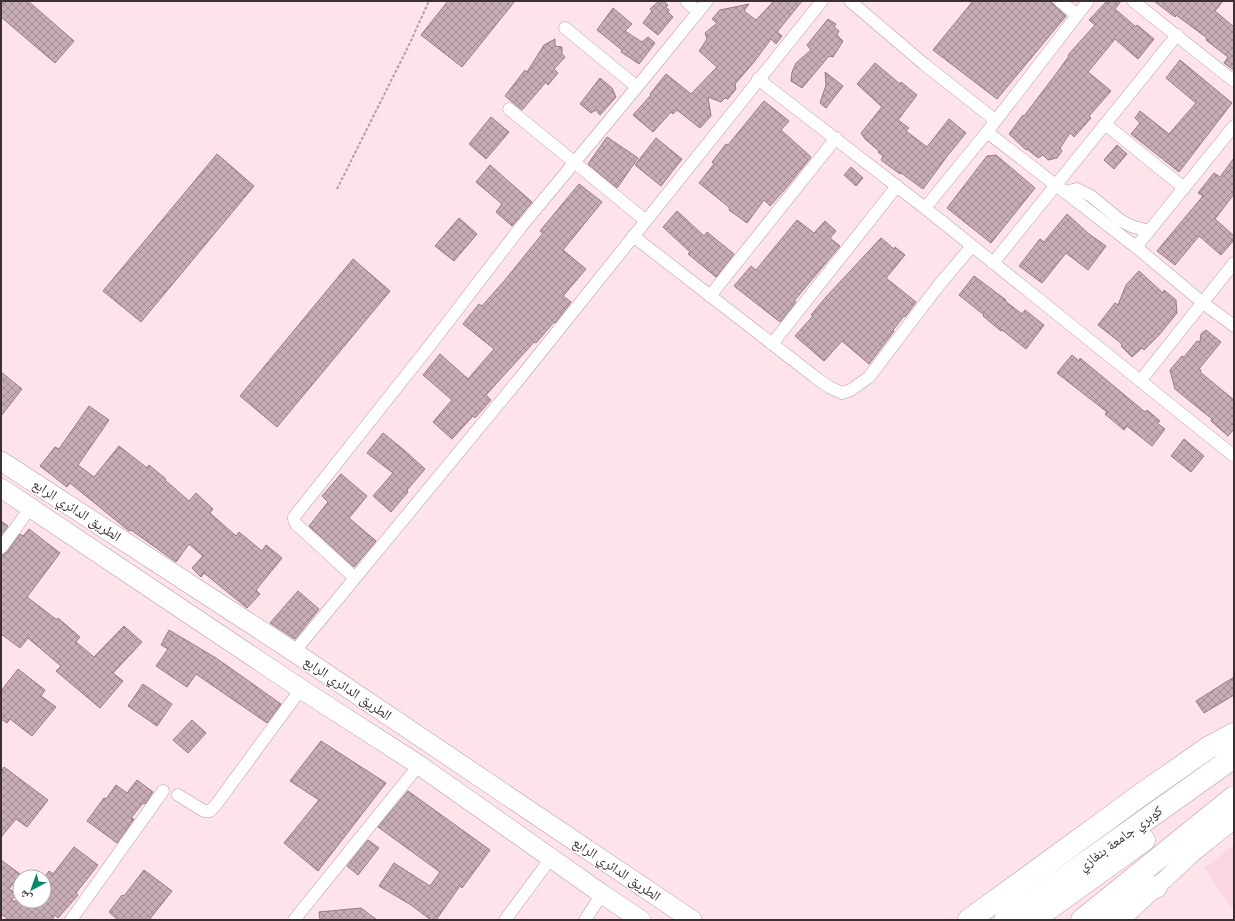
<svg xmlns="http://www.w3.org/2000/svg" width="1235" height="921" viewBox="0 0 1235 921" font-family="'DM Sans','Noto Naskh Arabic',sans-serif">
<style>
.built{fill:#f9d6e1}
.building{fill:url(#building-cross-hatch);stroke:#957d84}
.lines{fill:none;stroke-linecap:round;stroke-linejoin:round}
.street-casing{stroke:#b89ea6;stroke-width:13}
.secondary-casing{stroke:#b89ea6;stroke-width:18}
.primary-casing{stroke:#b89ea6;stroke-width:20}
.highway-casing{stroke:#b89ea6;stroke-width:23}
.path{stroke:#b09ca2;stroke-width:2;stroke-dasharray:3 2;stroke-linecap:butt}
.street{stroke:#fff;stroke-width:12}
.secondary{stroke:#fff;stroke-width:17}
.primary{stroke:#fff;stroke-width:19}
.highway{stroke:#fff;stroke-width:22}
.labels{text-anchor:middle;stroke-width:3;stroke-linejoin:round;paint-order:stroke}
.street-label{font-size:14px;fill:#3a3033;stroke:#fff}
</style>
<defs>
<pattern id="building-cross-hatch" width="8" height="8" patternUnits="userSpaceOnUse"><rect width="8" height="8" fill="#c7adb4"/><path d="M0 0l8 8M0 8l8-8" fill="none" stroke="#a38d93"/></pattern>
</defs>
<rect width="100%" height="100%" fill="#fee3eb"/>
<polygon class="built" points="1234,845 1234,911 1204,868"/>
<g class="building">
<polygon points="1,1 28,1 74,41 55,63 1,17"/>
<polygon points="448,1 515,1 462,67 421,35"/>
<polygon points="659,1 663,1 668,5 666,7 669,10 668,12 673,17 658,35 643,23 652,11 650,9"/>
<polygon points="774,1 802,1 777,32 782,36 776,44 771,39 754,62 735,84 736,89 728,99 725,98 721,102 708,97 711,116 700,128 677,110 673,114 671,112 653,132 633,115 651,95 650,94 666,74 691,94 717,67 699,51 707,39 705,33 717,23 712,19 720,10 749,4 744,11 756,20"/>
<polygon points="973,1 1050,1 1066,16 997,99 933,50"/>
<polygon points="1121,1 1115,9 1136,27 1137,25 1154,39 1138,59 1115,39 1088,72 1111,91 1089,116 1091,118 1074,137 1070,133 1060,148 1062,151 1057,158 1048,160 1043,155 1038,158 1027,149 1026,150 1009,134 1023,115 1024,116 1056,74 1069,56 1068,55 1095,25 1089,20 1106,2"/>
<polygon points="1154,1 1223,1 1215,11 1234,27 1234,70 1224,63 1228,57 1206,40 1207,38 1176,15 1175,17"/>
<polygon points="613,8 632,24 625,31 642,42 648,37 655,43 639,64 621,52 622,50 597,30"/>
<polygon points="828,19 836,24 834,27 839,31 837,35 843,41 833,57 829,56 802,88 791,81 792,72 796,63 811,50 807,45"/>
<polygon points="555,39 555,46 562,47 562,54 565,57 554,69 558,73 548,85 546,82 522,110 505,96 525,70 527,72 544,45"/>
<polygon points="1180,60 1232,103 1179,172 1131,134 1140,123 1135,118 1140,111 1169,134 1196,103 1166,78"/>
<polygon points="875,63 900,84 901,82 917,95 898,120 909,128 906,131 927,147 949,119 966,133 948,155 923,189 901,173 900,174 881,160 883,156 878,152 879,151 865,139 861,133 882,107 857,84"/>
<polygon points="825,72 843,86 826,108 820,103 826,85"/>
<polygon points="600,78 612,88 616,97 600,115 596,110 591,113 580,104"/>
<polygon points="764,101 789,121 781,130 811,157 786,188 770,206 764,200 747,223 729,210 730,208 699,183 714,164 712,162 726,144 728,145"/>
<polygon points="491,117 509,132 486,159 469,144"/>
<polygon points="607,137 638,158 617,188 588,164"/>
<polygon points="656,138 682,159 661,186 635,165"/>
<polygon points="1117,145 1127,154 1114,169 1104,160"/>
<polygon points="217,154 254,186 141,322 103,291"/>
<polygon points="996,155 1035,188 991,243 947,208 987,156"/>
<polygon points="1234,158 1234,194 1215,219 1234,236 1234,240 1221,255 1199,236 1175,265 1157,251 1203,196 1198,193 1214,173 1220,177"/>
<polygon points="490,165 532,202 512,226 496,212 502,204 476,182"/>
<polygon points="851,167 863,178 856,186 844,175"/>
<polygon points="579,184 602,202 563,250 586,269 563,296 571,302 555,323 554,322 536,343 534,342 486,395 491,400 475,418 473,416 452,439 433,422 452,400 423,375 440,354 468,379 494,349 463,324 479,304 482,306 505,280 543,233 540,231"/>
<polygon points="677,211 704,236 707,232 734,254 716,277 688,254 690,252 663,227"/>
<polygon points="1067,214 1089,234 1106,246 1088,270 1066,253 1042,283 1019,266 1040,239 1044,242"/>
<polygon points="459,218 477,234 454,261 435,246"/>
<polygon points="797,220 814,233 825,221 836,231 830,238 840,246 794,301 796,302 780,322 734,286 751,266 756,270"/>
<polygon points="881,238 894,249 895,247 905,255 886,278 916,302 905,317 904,316 893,330 894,331 869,364 842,341 824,361 795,336 813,316 811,315 826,297"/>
<polygon points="353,259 390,291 277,427 240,396"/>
<polygon points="1139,271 1163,293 1164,290 1176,300 1177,313 1159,335 1144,350 1142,348 1132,357 1121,346 1122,344 1098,325 1115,303 1118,305 1126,285"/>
<polygon points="974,276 1006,300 1005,301 1022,314 1025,310 1044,325 1026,349 1002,330 1001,331 983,316 984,315 959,295"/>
<polygon points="1206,330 1221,342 1199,369 1201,370 1200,372 1234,400 1234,429 1228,436 1211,421 1212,419 1175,389 1170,370 1182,356 1184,357 1197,341 1200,342 1201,334"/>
<polygon points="1072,355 1079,361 1080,358 1145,412 1147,410 1160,421 1157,423 1165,429 1152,446 1127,426 1124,430 1105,414 1107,412 1057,373"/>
<polygon points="1,372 22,389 1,416"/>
<polygon points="89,406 109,420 78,465 94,477 119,446 147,468 149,465 166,479 165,480 189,501 196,493 213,509 210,513 236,536 239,532 262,551 266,545 282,558 256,590 260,594 247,608 204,573 201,577 192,568 203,556 189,544 176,562 131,530 129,531 70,483 67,487 40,466 55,447 59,449"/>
<polygon points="383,433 404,450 425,469 407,490 408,492 391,512 373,496 393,473 367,453"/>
<polygon points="1184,439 1204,456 1191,472 1171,456"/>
<polygon points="341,474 367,496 349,518 376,541 354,567 309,526 328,502 322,496"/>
<polygon points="1,521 8,526 1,535"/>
<polygon points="29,529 60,553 27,597 57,620 58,618 80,637 76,642 94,657 124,626 142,642 113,673 123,681 100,708 56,671 61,666 28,638 20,648 1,634 1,555 7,552 20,534 23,536"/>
<polygon points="298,591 319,609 295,639 270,623"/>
<polygon points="169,630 216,658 281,704 267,723 196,674 187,687 156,666 168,649 161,645"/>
<polygon points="18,669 45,690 41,696 56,707 32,736 10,719 7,723 1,719 1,691"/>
<polygon points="1234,677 1234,695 1204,713 1196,701"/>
<polygon points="143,684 172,704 157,726 128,706"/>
<polygon points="192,720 206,733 188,753 173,740"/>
<polygon points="321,741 386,783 318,871 284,843 319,800 290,781"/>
<polygon points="4,767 48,800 27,827 16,819 1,837 1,772"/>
<polygon points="137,780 153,792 145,804 143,803 131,818 134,819 117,843 87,821 104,798 106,799 116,785 127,793"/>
<polygon points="408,791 490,850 462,888 460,886 436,920 431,920 411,905 379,886 394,863 430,886 440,872 378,827"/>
<polygon points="368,840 379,848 358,875 347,866"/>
<polygon points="74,847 98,865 76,893 78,895 58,918 55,915 52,920 9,920 1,914 1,860 20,874 9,889 17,894 11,901 44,901 44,878 49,871 53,874"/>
<polygon points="144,870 172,891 149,920 118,920 109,912 122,895 124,896"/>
<polygon points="361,908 377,920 320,920 319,912"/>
</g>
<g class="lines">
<defs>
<g id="street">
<polyline points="686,1 698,12"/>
<polyline points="850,1 924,64 995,120"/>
<polyline points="1060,1 1077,15"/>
<polyline points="1133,1 1234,81"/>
<polyline points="565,28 637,87"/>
<polyline points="758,79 925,208 1234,456"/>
<polyline points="509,109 645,220"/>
<polyline points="1105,124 1184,188"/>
<polyline points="987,132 1136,247 1203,303 1234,326"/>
<polyline points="1065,192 1077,189 1091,196 1120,220 1131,226 1149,231"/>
<polyline points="925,208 987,132 1088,1"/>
<polyline points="633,236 815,377 829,387 842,393 851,390 869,377 939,285 972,246"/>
<polyline points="1136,247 1234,126"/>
<polyline points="993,263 1177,35"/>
<polyline points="710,296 836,138"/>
<polyline points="772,344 897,186"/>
<polyline points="1141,380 1234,263"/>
<polyline points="1,548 31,507"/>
<polyline points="355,578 296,524 294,519 294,517 431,344 520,228 637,87 707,1"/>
<polyline points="294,652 520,378 822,1"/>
<polyline points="178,795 204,811 210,811 215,806 301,689"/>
<polyline points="71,920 163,791"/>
<polyline points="294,920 419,765"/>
<polyline points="505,920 551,858"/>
<polyline points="585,920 602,894"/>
</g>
<polyline id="secondary" points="1121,920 1192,854 1234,820"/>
<g id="primary">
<polyline points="1,461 294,652 692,920"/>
<polyline points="1,488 301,689 419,765 602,894 641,920"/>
</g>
<g id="highway">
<polyline points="1109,915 1138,895 1156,887"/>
<polyline points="969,920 1142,794 1208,748 1234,734"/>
<polyline points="1005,920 1234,757"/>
<polyline points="1033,920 1144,840"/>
<polyline points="1082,920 1234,797"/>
</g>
</defs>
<use href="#street" class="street-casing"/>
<use href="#secondary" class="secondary-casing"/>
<use href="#primary" class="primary-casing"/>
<use href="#highway" class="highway-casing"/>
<polyline class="path" points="337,189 409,45 429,1"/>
<use href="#street" class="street"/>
<use href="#secondary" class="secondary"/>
<use href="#primary" class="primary"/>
<use href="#highway" class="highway"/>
</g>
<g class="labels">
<g class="street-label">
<text transform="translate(77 510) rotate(33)" y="5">الطريق الدائري الرابع</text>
<text transform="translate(348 688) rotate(34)" y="5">الطريق الدائري الرابع</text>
<text transform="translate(1120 838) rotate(-36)" y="5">كوبري جامعة بنغازي</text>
<text transform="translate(617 869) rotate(34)" y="5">الطريق الدائري الرابع</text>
</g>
</g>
<rect width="1235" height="921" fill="none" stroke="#3a3033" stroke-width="4"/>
<g transform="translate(32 889) rotate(221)"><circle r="19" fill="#ffffff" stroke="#b0acad"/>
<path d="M0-3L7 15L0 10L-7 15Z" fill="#00886d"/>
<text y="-6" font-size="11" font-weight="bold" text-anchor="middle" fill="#3a3033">ش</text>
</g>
</svg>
